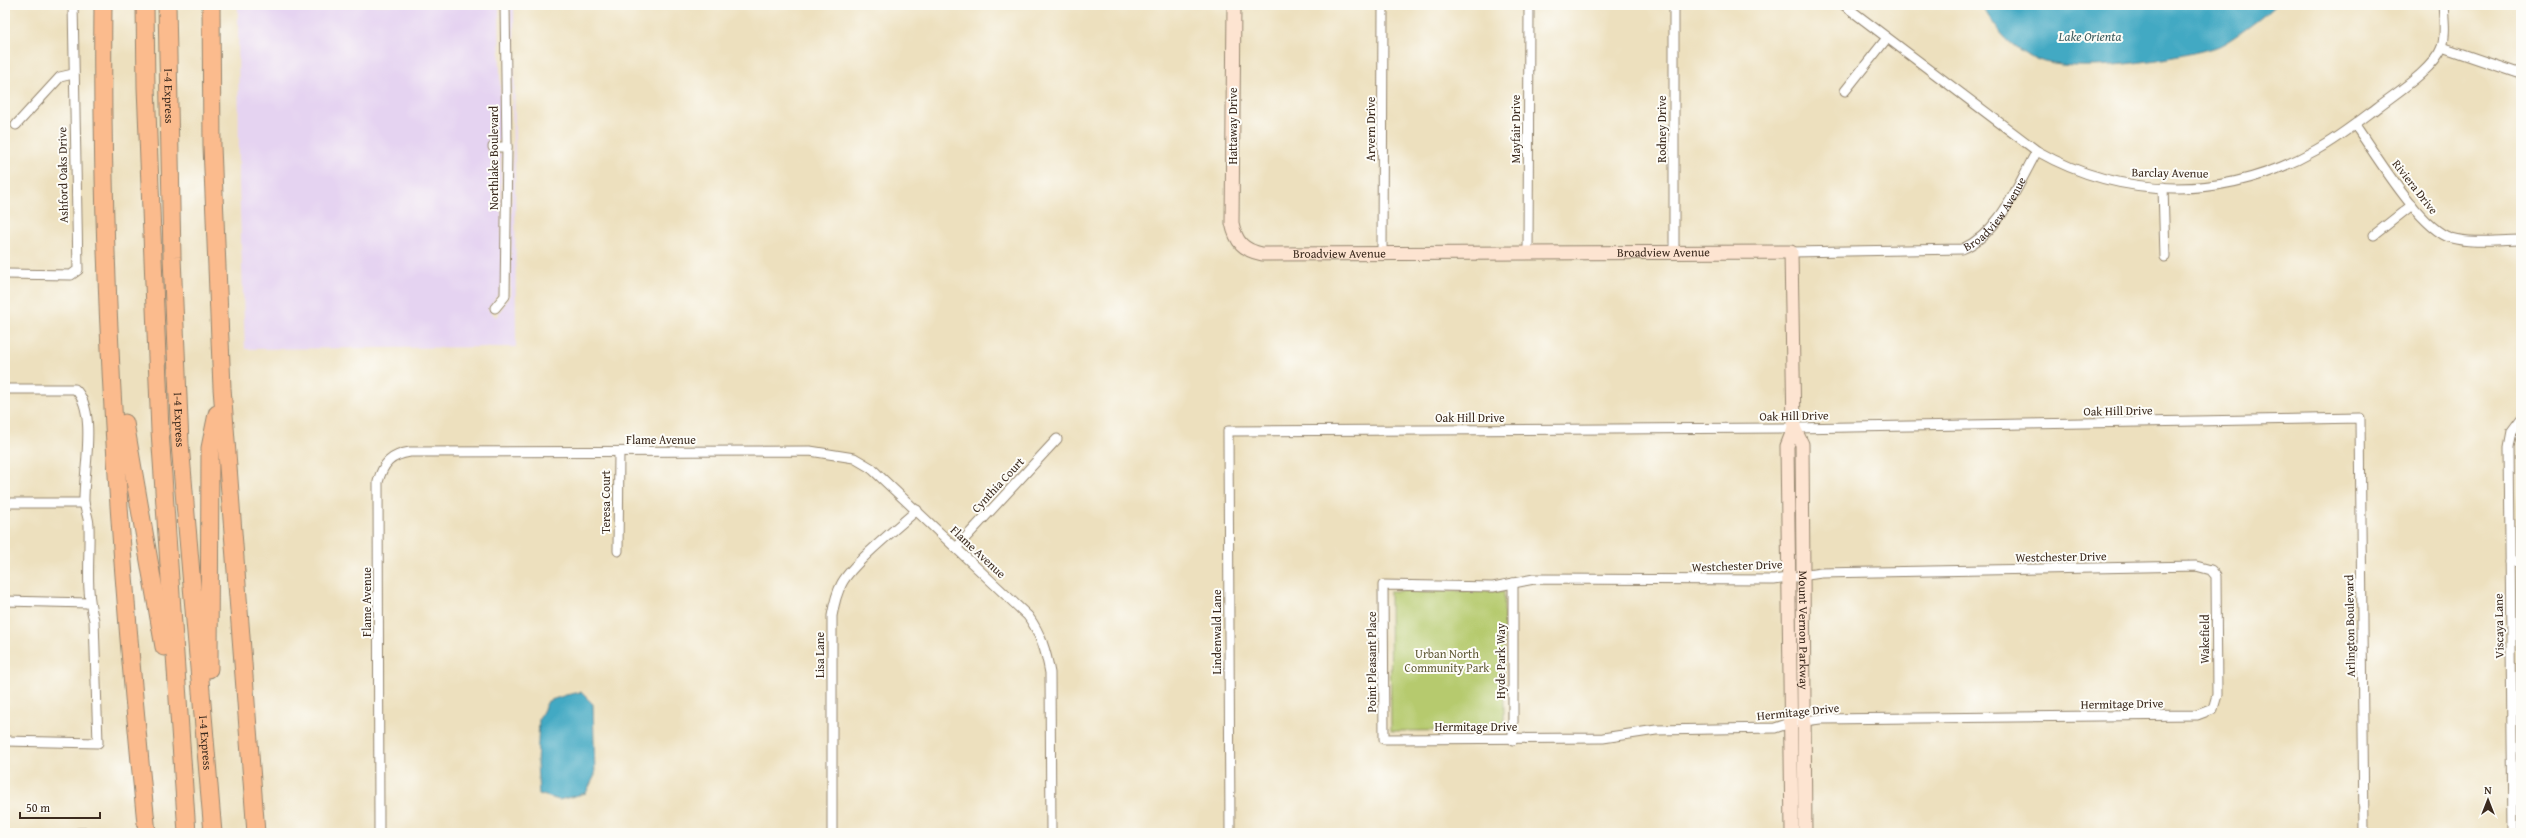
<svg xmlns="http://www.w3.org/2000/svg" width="2526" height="838" viewBox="0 0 2526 838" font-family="'Gentium Book Plus',serif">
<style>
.built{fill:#e5d3f1}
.green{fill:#b6ca6e;stroke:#787a46}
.water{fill:#43a9c3;stroke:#3f6a70}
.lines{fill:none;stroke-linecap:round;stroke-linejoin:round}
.street-casing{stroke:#94856e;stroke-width:11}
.secondary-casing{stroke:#94856e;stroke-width:15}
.highway-casing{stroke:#94856e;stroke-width:19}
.street{stroke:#fff;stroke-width:9}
.secondary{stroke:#fde4d1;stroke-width:13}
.highway{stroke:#fbbb8d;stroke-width:17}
.labels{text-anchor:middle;stroke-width:4;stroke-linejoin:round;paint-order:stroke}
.street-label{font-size:12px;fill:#3b2a1e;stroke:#fdfcf7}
.park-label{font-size:12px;fill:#605a36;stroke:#fdfcf7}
.water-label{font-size:13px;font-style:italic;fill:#3e5d60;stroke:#fdfcf7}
</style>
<rect width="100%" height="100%" fill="#fdfcf7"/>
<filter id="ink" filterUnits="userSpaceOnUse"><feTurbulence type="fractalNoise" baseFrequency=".025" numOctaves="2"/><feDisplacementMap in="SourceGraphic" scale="8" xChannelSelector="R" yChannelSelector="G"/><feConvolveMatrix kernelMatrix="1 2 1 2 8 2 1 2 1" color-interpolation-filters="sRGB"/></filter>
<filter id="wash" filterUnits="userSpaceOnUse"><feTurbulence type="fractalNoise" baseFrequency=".012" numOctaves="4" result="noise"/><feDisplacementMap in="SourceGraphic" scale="16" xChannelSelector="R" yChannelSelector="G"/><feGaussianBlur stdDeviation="0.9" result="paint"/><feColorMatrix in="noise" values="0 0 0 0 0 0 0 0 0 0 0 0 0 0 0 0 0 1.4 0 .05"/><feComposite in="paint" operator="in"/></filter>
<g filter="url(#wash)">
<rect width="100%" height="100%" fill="#ede0be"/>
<polygon class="built" points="238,5 499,5 501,141 488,140 487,152 501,153 502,284 499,293 488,309 496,317 510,296 513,142 510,5 514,5 516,347 245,349 239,184"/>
<polygon class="green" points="1390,591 1504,591 1504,730 1391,731"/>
<g class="water">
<path d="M1981 5H2275C2268 14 2229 42 2219 46 2181 59 2072 76 2036 59 2007 45 1998 31 1981 5Z"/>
<polygon points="581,692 593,704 595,775 586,793 559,800 539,794 537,764 539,719 548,701 566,695"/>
</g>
</g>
<g filter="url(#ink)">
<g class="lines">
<defs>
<g id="street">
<polyline points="1674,5 1674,253"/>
<path d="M1844 5 2037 151C2125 201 2228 200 2316 150 2338 138 2358 122 2378 107 2396 93 2434 69 2442 47 2446 35 2444 18 2443 5"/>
<polyline points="2442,47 2521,74"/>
<polyline points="1845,91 1887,38"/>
<polyline points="16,125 60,77 73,74"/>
<path d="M2355 125C2375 153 2419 228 2451 238 2473 244 2499 240 2521 240"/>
<polyline points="493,147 507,147"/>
<polyline points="2163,187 2165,257"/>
<polyline points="2374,235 2412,205"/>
<path id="s1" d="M1791 252 1962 249C2000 233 2017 186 2037 151"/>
<polyline points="1382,253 1383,5"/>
<polyline points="1528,253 1529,5"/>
<polyline points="5,274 71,275 78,270 73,5"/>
<polyline points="495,308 505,296 507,147 505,5"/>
<path d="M5 389H75C98 411 83 472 84 502 85 510 89 518 89 526 90 557 85 590 94 620L98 743 5 741"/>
<polyline points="5,503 84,503"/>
<polyline points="956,548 1057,439"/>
<polyline points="618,551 619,452"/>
<polyline points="2510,562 2521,561"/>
<polygon points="2196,566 2211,570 2216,576 2217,695 2213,709 2197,715 1820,719 1790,723 1775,728 1656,730 1603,738 1384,739 1383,585 1493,587 1534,579 1774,580 1821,573"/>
<polyline points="5,601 89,603"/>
<polyline points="1513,740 1513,583"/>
<polyline points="78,833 105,833"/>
<path d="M379 833 378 482C383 463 391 455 410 452L810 451 854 458 871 468 1028 616C1041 634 1046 651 1050 673L1051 833"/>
<path d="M832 833V616C834 604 836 594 842 583 854 562 897 528 917 510"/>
<polyline points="1230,833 1228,431 1794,428 2360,418 2364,833"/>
<polyline points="2513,833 2509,447 2512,431 2521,419"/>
</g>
<g id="secondary">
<path id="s2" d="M1234 5 1232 223C1236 242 1243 250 1262 254L1791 252 1794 428 1787 446 1792 833"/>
<path id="s3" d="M1794 428 1802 444 1805 833"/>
</g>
<g id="highway">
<path d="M103 5C100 281 119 559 147 833"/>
<polyline points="145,5 146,87 160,431 187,833"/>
<path id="s4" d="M167 5 172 257 180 444 213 833"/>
<polyline points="211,5 212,146 222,388 256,833"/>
<polyline points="125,423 164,647"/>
<polyline points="209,669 210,448 217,414"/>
</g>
</defs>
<use href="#street" class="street-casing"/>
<use href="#secondary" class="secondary-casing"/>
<use href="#highway" class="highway-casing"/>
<use href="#street" class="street"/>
<use href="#secondary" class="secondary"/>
<use href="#highway" class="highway"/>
</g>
</g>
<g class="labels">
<g class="street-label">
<text dy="4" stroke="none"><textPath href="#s4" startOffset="91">I-4 Express</textPath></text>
<text transform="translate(1233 126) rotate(-90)" y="4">Hattaway Drive</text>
<text transform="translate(1371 129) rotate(-90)" y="4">Arvern Drive</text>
<text transform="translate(1516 129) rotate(-90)" y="4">Mayfair Drive</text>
<text transform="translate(1662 129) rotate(-90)" y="4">Rodney Drive</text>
<text transform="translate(494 158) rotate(-90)" y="4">Northlake Boulevard</text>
<text transform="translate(2170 173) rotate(1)" y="4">Barclay Avenue</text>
<text transform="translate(63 175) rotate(-91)" y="4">Ashford Oaks Drive</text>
<text transform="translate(2415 187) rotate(52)" y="4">Riviera Drive</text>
<text dy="4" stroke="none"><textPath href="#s1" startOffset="220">Broadview Avenue</textPath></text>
<text dy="4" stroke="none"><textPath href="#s2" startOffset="666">Broadview Avenue</textPath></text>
<text dy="4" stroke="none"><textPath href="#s2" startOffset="342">Broadview Avenue</textPath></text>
<text transform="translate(2118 411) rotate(-1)" y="4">Oak Hill Drive</text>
<text transform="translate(1794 416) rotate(-1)" y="4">Oak Hill Drive</text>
<text x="1470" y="422">Oak Hill Drive</text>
<text dy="4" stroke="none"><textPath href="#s4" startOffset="415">I-4 Express</textPath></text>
<text x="661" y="444">Flame Avenue</text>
<text transform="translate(998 485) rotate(-47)" y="4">Cynthia Court</text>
<text transform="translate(606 502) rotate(-90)" y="4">Teresa Court</text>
<text transform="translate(978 552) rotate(43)" y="4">Flame Avenue</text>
<text transform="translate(2061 557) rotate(-1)" y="4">Westchester Drive</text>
<text transform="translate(1737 566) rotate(-2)" y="4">Westchester Drive</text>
<text transform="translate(367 602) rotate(-90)" y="4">Flame Avenue</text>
<text transform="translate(2350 626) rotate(-91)" y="4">Arlington Boulevard</text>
<text transform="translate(2499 626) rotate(-91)" y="4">Viscaya Lane</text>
<text dy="4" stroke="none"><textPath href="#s3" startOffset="204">Mount Vernon Parkway</textPath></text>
<text transform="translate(1217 632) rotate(-90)" y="4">Lindenwald Lane</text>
<text transform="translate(2205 639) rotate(-90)" y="4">Wakefield</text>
<text transform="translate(820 655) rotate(-90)" y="4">Lisa Lane</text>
<text transform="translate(1501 661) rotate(-90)" y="4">Hyde Park Way</text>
<text transform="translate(1372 662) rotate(-90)" y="4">Point Pleasant Place</text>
<text transform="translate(2122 704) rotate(-1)" y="4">Hermitage Drive</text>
<text transform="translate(1798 712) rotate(-6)" y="4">Hermitage Drive</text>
<text x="1476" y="731">Hermitage Drive</text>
<text dy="4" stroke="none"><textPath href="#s4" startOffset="739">I-4 Express</textPath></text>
</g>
<g class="park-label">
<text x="1447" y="658">Urban North<tspan x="1447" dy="14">Community Park</tspan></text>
</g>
<g class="water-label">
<text x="2090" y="41">Lake Orienta</text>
</g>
</g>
<rect width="2526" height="838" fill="none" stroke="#fdfcf7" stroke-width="20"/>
<g transform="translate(2488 800)" stroke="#fdfcf7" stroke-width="3" paint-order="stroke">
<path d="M0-3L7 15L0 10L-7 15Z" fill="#3b2a1e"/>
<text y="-6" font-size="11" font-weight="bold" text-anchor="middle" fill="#3b2a1e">N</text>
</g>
<path d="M20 812v6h80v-6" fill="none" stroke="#3b2a1e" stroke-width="2"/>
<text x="26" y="812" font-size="12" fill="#3b2a1e" stroke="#fdfcf7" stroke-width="3" paint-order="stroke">50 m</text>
</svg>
